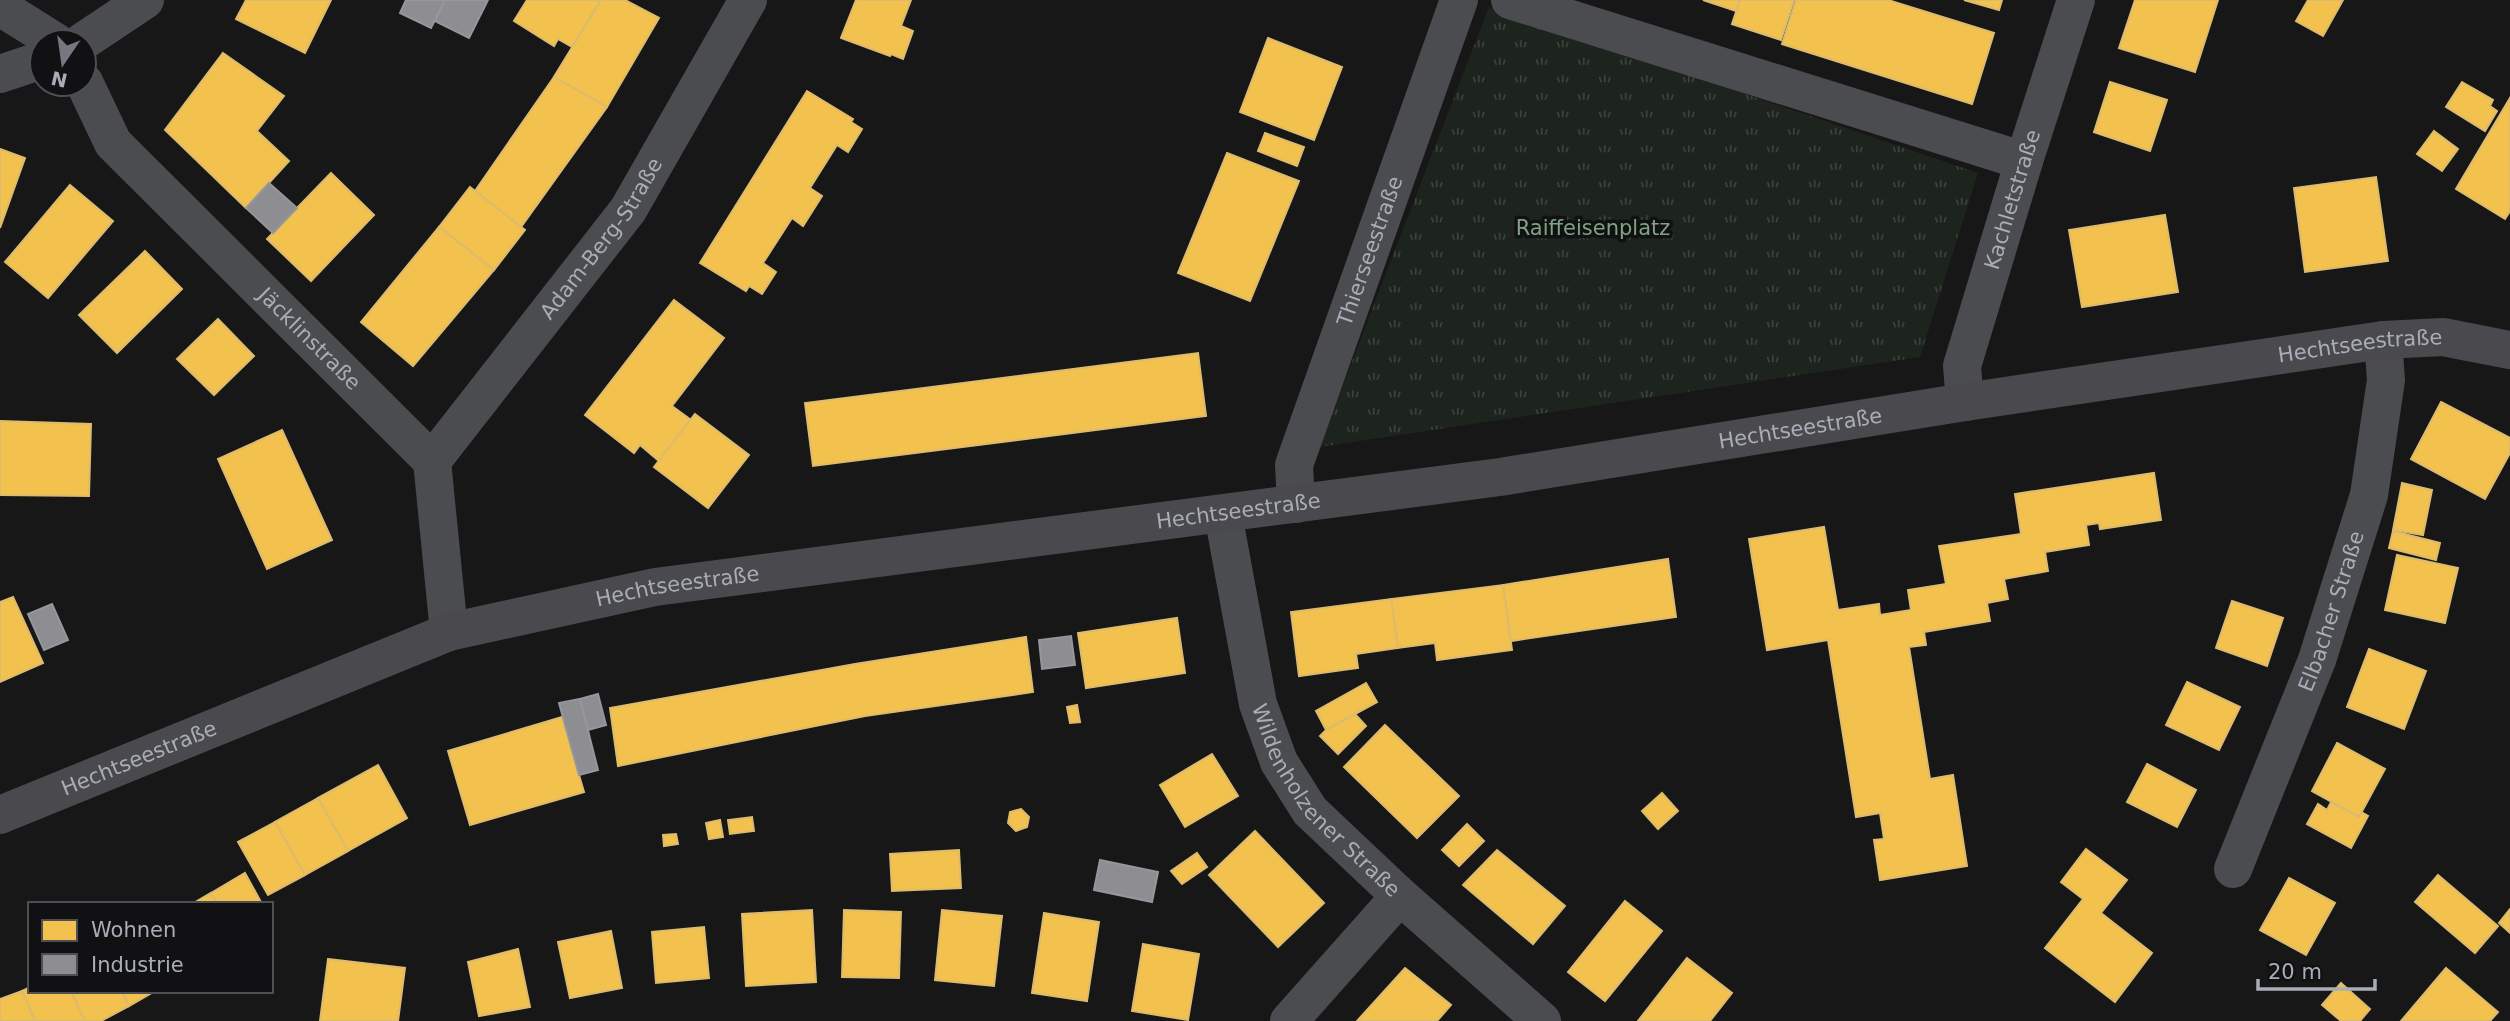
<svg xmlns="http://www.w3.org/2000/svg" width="2510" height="1021" font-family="'DejaVu Sans',sans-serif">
	<defs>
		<pattern id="park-tufts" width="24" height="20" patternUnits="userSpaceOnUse" patternTransform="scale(1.75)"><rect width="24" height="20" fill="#1d241e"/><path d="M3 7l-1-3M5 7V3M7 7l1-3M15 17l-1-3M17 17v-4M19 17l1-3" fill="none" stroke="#3b413d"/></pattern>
	</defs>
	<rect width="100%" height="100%" fill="#171717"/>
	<!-- park -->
	<path fill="url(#park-tufts)" d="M1489 7 1978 173 1920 357 1319 447Z"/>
	<!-- homes -->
	<g fill="#f2c14e" stroke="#dcbb6e" stroke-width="2">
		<path d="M246 0H331L305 53 236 19Z"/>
		<path d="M527 0H601L572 47 558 39 554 46 514 21Z"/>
		<path d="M601 0H625L659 18 607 107 554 77Z"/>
		<path d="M856 0H911L901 26 913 31 903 59 891 54 890 56 841 38Z"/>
		<path d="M1703 0H1740L1736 11Z"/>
		<path d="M1740 0H1794L1781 40 1732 24Z"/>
		<path d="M1796 0H1888L1994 33 1972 104 1782 44Z"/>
		<path d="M1964 0H2002L1999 10Z"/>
		<path d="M2135 0H2218L2195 72 2119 48Z"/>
		<path d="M2308 0H2343L2323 36 2296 21Z"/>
		<path d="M1268 38 1342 67 1314 140 1240 112Z"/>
		<path d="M223 53 284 96 257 131 289 161 246 208 165 130Z"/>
		<path d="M554 77 607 107 521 227 475 191Z"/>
		<path d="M2110 82 2167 100 2150 151 2094 132Z"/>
		<path d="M2462 82 2493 100 2490 106 2497 111 2485 131 2446 107Z"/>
		<path d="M807 91 853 119 851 122 862 129 848 152 837 145 810 188 822 196 803 226 792 218 763 263 776 272 762 294 749 286 746 291 700 263Z"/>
		<path d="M2510 98V211L2505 219 2456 189Z"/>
		<path d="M2434 131 2458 149 2442 171 2417 154Z"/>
		<path d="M1265 133 1304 147 1297 166 1258 151Z"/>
		<path d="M0 149 25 158 0 228Z"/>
		<path d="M1227 153 1299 181 1250 301 1178 273Z"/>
		<path d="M331 173 374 215 311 281 267 239Z"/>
		<path d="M2376 177 2388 261 2305 272 2294 188Z"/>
		<path d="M70 185 113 221 48 298 5 262Z"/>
		<path d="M470 187 525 230 494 270 439 227Z"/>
		<path d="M2165 215 2178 292 2082 307 2069 230Z"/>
		<path d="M439 227 494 270 413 366 361 322Z"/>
		<path d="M145 251 182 289 117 353 79 315Z"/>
		<path d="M674 300 724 338 672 406 691 420 659 461 640 445 634 453 585 415Z"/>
		<path d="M218 319 254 356 214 395 177 359Z"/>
		<path d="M1198 353 1206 416 813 466 805 403Z"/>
		<path d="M2441 402 2510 438V453L2485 499 2411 459Z"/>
		<path d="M695 414 749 455 708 508 654 467Z"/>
		<path d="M0 421 91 424 89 496 0 495Z"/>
		<path d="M282 430 332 540 267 569 218 459Z"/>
		<path d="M2154 473 2161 520 2100 529 2099 523 2086 525 2089 545 2045 552 2048 571 2004 579 2008 599 1987 603 1990 621 1924 632 1926 645 1909 647 1930 779 1953 775 1967 866 1880 880 1874 840 1884 839 1880 813 1856 817 1828 640 1767 650 1749 539 1824 527 1838 610 1879 604 1880 615 1911 610 1908 590 1946 584 1939 546 2021 534 2015 494Z"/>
		<path d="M2402 483 2432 490 2423 535 2393 530Z"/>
		<path d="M2393 531 2440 543 2436 560 2389 548Z"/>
		<path d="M2397 555 2458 568 2445 623 2385 610Z"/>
		<path d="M1668 559 1676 617 1511 641 1503 585Z"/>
		<path d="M1503 585 1512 650 1437 660 1435 643 1398 648 1391 599Z"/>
		<path d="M13 597 43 663 0 682V602Z"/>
		<path d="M1391 599 1398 648 1356 654 1358 668 1299 676 1291 612Z"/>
		<path d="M2232 601 2283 618 2267 666 2216 648Z"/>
		<path d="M1177 618 1185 673 1086 688 1078 633Z"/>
		<path d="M1026 637 1033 692 865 716 618 766 610 708 855 664Z"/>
		<path d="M2369 649 2426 671 2404 729 2347 707Z"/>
		<path d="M2187 682 2240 707 2219 750 2166 725Z"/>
		<path d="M1366 683 1377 702 1326 730 1316 711Z"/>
		<path d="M1077 705 1080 722 1070 723 1067 707Z"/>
		<path d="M1355 714 1366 726 1338 754 1320 736 1326 730Z"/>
		<path d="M562 717 584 792 470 825 448 751Z"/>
		<path d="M1385 725 1459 796 1417 838 1344 767Z"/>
		<path d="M2337 743 2385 769 2359 817 2312 791Z"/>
		<path d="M1212 754 1238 796 1185 827 1160 785Z"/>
		<path d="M2147 764 2196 790 2177 827 2127 802Z"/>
		<path d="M378 765 407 818 348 851 318 798Z"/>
		<path d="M1662 793 1678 811 1658 829 1642 811Z"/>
		<path d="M318 798 348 851 305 875 275 822Z"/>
		<path d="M2331 802 2359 817 2361 812 2368 816 2351 848 2307 824 2318 804 2327 810Z"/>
		<path d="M1021 809 1029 817 1027 827 1016 831 1008 823 1010 812Z"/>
		<path d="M752 817 754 831 730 834 728 820Z"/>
		<path d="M720 820 723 837 709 839 706 823Z"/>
		<path d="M275 822 305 875 268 895 238 842Z"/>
		<path d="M1467 824 1484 841 1459 866 1442 850Z"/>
		<path d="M1255 831 1324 903 1278 947 1209 875Z"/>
		<path d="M676 834 678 844 664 846 663 835Z"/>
		<path d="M2086 849 2127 880 2101 913 2152 953 2115 1002 2045 948 2083 899 2061 882Z"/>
		<path d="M959 850 961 888 892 891 890 854Z"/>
		<path d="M1497 850 1565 906 1533 944 1463 885Z"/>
		<path d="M1197 853 1207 867 1182 884 1171 871Z"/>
		<path d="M245 873 262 904H217L211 893Z"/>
		<path d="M2438 875 2498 926 2475 953 2415 902Z"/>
		<path d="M2289 878 2335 903 2306 955 2260 930Z"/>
		<path d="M211 893 217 904H192Z"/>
		<path d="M1625 901 1662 931 1605 1001 1568 972Z"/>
		<path d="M2510 909V933L2499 923Z"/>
		<path d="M812 910 816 982 746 986 742 914Z"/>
		<path d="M844 910 901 912 899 978 842 977Z"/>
		<path d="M942 910 1002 916 994 986 935 980Z"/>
		<path d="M1044 913 1099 922 1087 1001 1032 993Z"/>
		<path d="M704 927 709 978 656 983 652 932Z"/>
		<path d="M611 931 622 988 570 998 558 942Z"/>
		<path d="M1143 944 1199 954 1188 1020 1132 1011Z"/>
		<path d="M518 949 530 1007 479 1016 468 962Z"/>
		<path d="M1687 958 1732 993 1710 1021H1638Z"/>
		<path d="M328 959 405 968 398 1021H320Z"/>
		<path d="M1405 968 1451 1005 1437 1021H1357Z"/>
		<path d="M2446 968 2498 1012 2490 1021H2401Z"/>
		<path d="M2341 983 2370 1009 2360 1021H2341L2322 1005Z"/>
		<path d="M30 987V991H71L85 1021H35L22 991Z"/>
		<path d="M22 991 35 1021H0V999Z"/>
		<path d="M71 991H122L129 1006 101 1021H85Z"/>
		<path d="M122 991H155L129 1006Z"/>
	</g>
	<!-- industry -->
	<g fill="#8d8d92" stroke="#95979d" stroke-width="2">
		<path d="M406 0H445L431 28 400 13Z"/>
		<path d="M445 0H488L469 38 435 21Z"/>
		<path d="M269 183 297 208 273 233 246 208Z"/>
		<path d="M52 604 68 640 44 650 28 614Z"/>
		<path d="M1071 636 1075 665 1042 669 1039 640Z"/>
		<path d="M598 694 606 725 588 730 580 699Z"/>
		<path d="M580 699 598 770 579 775 559 703Z"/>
		<path d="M1100 860 1158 872 1152 902 1094 890Z"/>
	</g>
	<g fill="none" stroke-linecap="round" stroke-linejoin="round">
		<!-- street -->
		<g stroke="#4b4c50" stroke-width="38">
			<path d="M1510 0 2024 161"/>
			<path d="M0 7 56 42"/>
			<path d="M82 42 145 0"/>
			<path d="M0 74 42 60"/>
			<path id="s1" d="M84 82 113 143 432 461 449 632"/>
			<path id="s2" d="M1965 402 1962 366 2024 161 2076 0"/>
			<path id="s3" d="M432 461 628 210 748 0"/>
			<path id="s4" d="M1296 504 1294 465 1459 0"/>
			<path id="s5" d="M1223 514 1258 704 1279 762 1310 811 1400 896 1542 1021"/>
			<path id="s6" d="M2233 869 2317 660 2369 495 2386 380 2383 340"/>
			<path d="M1289 1021 1400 896"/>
		</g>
		<!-- secondary -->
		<path stroke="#4a4a4e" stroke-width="38" id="s7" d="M0 815 449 632 655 587 1500 477 1965 402 2383 340 2443 337 2510 350"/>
	</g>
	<g text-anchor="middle" stroke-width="7" stroke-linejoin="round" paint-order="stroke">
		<!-- street labels -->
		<g font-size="21" fill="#a8adb8" stroke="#111113">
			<text dy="7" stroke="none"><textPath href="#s2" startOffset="210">Kachletstraße</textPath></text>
			<text dy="7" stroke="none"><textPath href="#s3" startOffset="280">Adam-Berg-Straße</textPath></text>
			<text dy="7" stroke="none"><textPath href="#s4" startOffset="266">Thierseestraße</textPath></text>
			<text dy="7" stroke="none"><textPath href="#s1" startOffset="345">Jäcklinstraße</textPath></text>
			<text dy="7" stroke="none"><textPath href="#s7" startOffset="2418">Hechtseestraße</textPath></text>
			<text dy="7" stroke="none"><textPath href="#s7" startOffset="1852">Hechtseestraße</textPath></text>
			<text dy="7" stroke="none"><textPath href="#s7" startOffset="1284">Hechtseestraße</textPath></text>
			<text dy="7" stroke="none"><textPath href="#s7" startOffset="718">Hechtseestraße</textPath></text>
			<text dy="7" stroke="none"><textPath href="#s6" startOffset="276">Elbacher Straße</textPath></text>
			<text dy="7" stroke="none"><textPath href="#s7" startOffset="150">Hechtseestraße</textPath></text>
			<text dy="7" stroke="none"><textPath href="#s5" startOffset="313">Wildenholzener Straße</textPath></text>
		</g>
		<!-- park labels -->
		<g font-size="21" fill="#7fa381" stroke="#111113">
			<text x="1593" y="235">Raiffeisenplatz</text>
		</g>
	</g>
	<!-- legend -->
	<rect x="28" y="902" width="245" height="91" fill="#111113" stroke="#4d4f55" stroke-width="2"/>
	<rect x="42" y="920" width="35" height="21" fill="#f2c14e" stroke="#4d4f55" stroke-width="2"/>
	<text x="91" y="937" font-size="21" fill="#a8adb8">Wohnen</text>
	<rect x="42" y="954" width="35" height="21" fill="#8d8d92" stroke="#4d4f55" stroke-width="2"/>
	<text x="91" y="972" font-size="21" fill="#a8adb8">Industrie</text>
	<!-- north arrow -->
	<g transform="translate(63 63) rotate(193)"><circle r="33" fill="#111113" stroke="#4d4f55" stroke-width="2"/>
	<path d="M0-5L12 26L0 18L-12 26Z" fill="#757880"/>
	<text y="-10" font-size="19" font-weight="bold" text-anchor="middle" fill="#a8adb8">N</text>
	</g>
	<!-- scale -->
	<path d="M2258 979v10h117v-10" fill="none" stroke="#a8adb8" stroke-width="3.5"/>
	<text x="2268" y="979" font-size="21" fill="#a8adb8" stroke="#111113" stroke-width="5" paint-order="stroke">20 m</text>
</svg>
